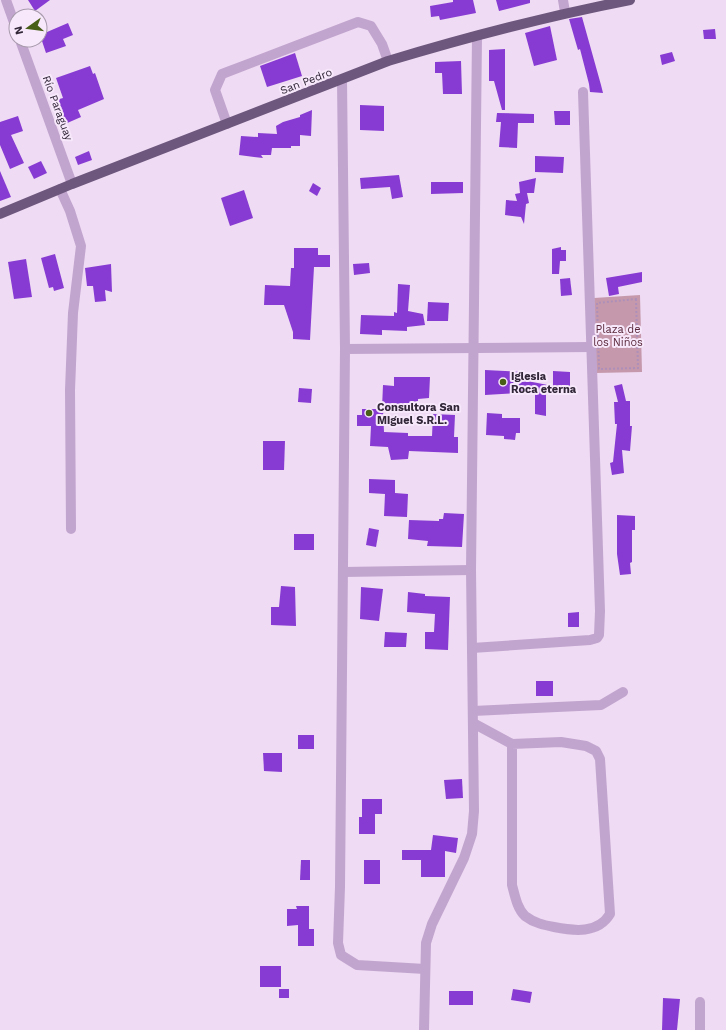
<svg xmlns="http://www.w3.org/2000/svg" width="726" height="1030" font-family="'Work Sans',sans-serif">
	<rect width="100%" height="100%" fill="#efdbf4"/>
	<!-- green -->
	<path fill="#c599ab" d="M640 295 642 372 596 373 594 298Z"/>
	<!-- building -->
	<g fill="#873bd2">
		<path d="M28 0H50L35 11Z"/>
		<path d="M453 0H473L476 13 440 20 439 16 431 17 430 6 453 2Z"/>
		<path d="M496 0H530V3L499 11Z"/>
		<path d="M582 17 601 85 603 93 590 92 589 84 580 49 578 50 569 19Z"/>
		<path d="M68 23 73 35 63 39 66 46 46 53 40 35Z"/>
		<path d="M550 26 557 60 534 66 525 33Z"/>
		<path d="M715 29 716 39H704L703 30Z"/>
		<path d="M505 49V110H502L494 81H489V50Z"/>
		<path d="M672 52 675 61 662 65 660 55Z"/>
		<path d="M295 53 302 76 267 87 260 66Z"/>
		<path d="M461 61 462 94H443L442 73H435V62Z"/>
		<path d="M90 66 93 74 95 73 104 99 78 110 81 117 65 124 56 100 63 98 56 78Z"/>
		<path d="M360 105 384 106V131L360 130Z"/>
		<path d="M312 110 311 136 300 135V146H291V148H272L271 155H261L263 158 239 155 241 136 258 137V133L277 134 276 126 283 122 300 117V115Z"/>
		<path d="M554 111H570V125H555Z"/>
		<path d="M497 113 534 114V123H518L517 148 499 147 501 122H496Z"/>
		<path d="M18 116 23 131 11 135 24 163 10 169 0 145V122Z"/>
		<path d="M89 151 92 160 78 165 75 157Z"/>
		<path d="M535 156 564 157 563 173 535 172Z"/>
		<path d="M41 161 47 173 34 179 28 167Z"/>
		<path d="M0 171 11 197 0 201Z"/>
		<path d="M399 175 403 197 392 199 390 187 361 189 360 178Z"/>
		<path d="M536 178 534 193H527L529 203 526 204 524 224 521 217 505 215 506 200 517 201 515 194 520 193 519 182Z"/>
		<path d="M431 182H463V193L431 194Z"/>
		<path d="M313 183 321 188 317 196 309 191Z"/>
		<path d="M244 190 253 218 230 226 221 198Z"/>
		<path d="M561 247V250H566V261H560L559 274H552V249Z"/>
		<path d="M294 248H318V255H330V267H314L310 340 293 339V332L284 305H264L265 285 290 286 291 268H294Z"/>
		<path d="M55 254 64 288 54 291 53 287 49 288 41 258Z"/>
		<path d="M26 259 32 297 14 299 8 262Z"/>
		<path d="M369 263 370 273 354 275 353 264Z"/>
		<path d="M111 264 112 292 105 290 106 301 95 302 93 286H87L85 268Z"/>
		<path d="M642 272V282L618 287 619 294 609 296 606 278Z"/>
		<path d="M570 278 572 295 561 296 560 279Z"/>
		<path d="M398 284 410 285 408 311 423 314 425 325 407 327V331L382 330V335L360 334 361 315 394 316V312L397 313Z"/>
		<path d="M428 302 449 303 448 321H427Z"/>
		<path d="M485 370 522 372V380L553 386V371L570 372V393L546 391V416L535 414V392L485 395Z"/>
		<path d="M394 377H430L429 398 418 399V410L382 408 383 385 394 386Z"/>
		<path d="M622 384 626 401H630V426H632L630 451 622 450 624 473 612 475 610 463 613 462 617 424H615L614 402H618L614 386Z"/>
		<path d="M299 388 312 389 311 403 298 402Z"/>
		<path d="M362 409H383L384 432 408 433V436H432L433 414 455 415 454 437H458V453L409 451 408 459 391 460 388 447 370 446 371 426H357V415H362Z"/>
		<path d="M487 413 502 414V418H520V433H516L515 440 504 439V436L486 435Z"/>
		<path d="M263 441H285L284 470H263Z"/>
		<path d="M369 479 395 480V493L408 494 407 517 384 516 385 494 369 493Z"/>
		<path d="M444 513 464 514 462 547 427 546 428 541 408 539 409 520 439 521V519H443Z"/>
		<path d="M617 515 635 516V530H632V562L630 563 631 574 620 575 617 554Z"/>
		<path d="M369 528 379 530 376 547 366 545Z"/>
		<rect x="294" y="534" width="20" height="16"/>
		<path d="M281 586 295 587 296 626 271 625V607H279Z"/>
		<path d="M361 587 383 589 379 621 360 619Z"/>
		<path d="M408 592 425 594V596L450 597 448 650 425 649V632H434L435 614 407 612Z"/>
		<path d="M579 612V627H568V613Z"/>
		<path d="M385 632 407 633 406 647H384Z"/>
		<rect x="536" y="681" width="17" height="15"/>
		<rect x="298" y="735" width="16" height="14"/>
		<path d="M263 753H282V772L264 771Z"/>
		<path d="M462 779 463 798 446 799 444 780Z"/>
		<path d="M362 799H382V814H375V834H359V817H362Z"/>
		<path d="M433 835 458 838 456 853 445 851V877H421V860H402V850H431Z"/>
		<path d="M301 860H310V880H300Z"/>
		<rect x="364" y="860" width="16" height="24"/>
		<path d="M296 906H309V929H314V946H298V925L287 926V909H297Z"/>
		<rect x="260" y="966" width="21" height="21"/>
		<rect x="279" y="989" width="10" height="9"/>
		<path d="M513 989 532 992 530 1003 511 1000Z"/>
		<rect x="449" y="991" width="24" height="14"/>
		<path d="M663 998 680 999 677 1030H662Z"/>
	</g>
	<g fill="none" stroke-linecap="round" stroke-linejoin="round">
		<!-- path -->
		<path stroke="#ad8fba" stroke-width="2" stroke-dasharray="2 2" stroke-linecap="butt" d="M636 299 638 368 599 369 597 303Z"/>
		<!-- minor -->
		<g stroke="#c2a5ce" stroke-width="10">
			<path d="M6 0 16 28"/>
			<path d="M563 0 565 12"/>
			<path d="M20 40 72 184"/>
			<path d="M342 80 345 349 340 887 338 943 341 955 357 965 425 969"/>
			<path d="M227 124 215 90 222 74 358 22 371 26 382 44 388 61"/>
			<path d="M60 189 70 211 81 246 73 313 70 390 71 529"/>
			<path d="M345 349 591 347"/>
			<path d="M343 572 471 570"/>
			<path d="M472 648 590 640 597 638 599 635 600 611 583 92"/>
			<path d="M473 711 601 705 623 692"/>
			<path d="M473 723 512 744 561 742 586 746 596 751 600 759 610 914C598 934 574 931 554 927 544 925 534 923 525 916 517 908 515 896 512 885V744"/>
			<path d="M700 1002V1030"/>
			<path d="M424 1030 426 943 432 924 464 858 472 834 474 811 471 570 477 36"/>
		</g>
		<!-- major -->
		<path stroke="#6d577c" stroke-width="10" d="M0 214 72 184 388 61C467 37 548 16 630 0"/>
	</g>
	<!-- markers -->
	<g fill="#485f18" stroke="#f7e8fb" stroke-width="1.5">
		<circle cx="503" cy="382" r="4"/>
		<circle cx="369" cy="413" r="4"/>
	</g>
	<g text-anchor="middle" stroke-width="4" stroke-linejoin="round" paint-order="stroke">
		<!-- street labels -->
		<g font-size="11" fill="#312739" stroke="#f7e8fb">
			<text transform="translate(306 81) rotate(-21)" y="4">San Pedro</text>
			<text transform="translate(58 108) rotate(70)" y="4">Río Paraguay</text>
		</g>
		<!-- park labels -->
		<g font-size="11" fill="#5a283b" stroke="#f7e8fb">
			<text x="618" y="333">Plaza de<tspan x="618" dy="13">los Niños</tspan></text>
		</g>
		<!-- poi labels -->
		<g font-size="11" font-weight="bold" fill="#312739" stroke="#f7e8fb" text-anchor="start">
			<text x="511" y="380">Iglesia<tspan x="511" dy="13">Roca eterna</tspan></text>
			<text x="377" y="411">Consultora San<tspan x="377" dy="13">Miguel S.R.L.</tspan></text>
		</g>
	</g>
	<!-- north arrow -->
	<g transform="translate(28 28) rotate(256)"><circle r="19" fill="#f7e8fb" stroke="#a89bad"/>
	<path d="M0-3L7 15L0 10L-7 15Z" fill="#485f18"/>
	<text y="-6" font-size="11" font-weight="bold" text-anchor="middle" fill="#312739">N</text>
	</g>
</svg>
